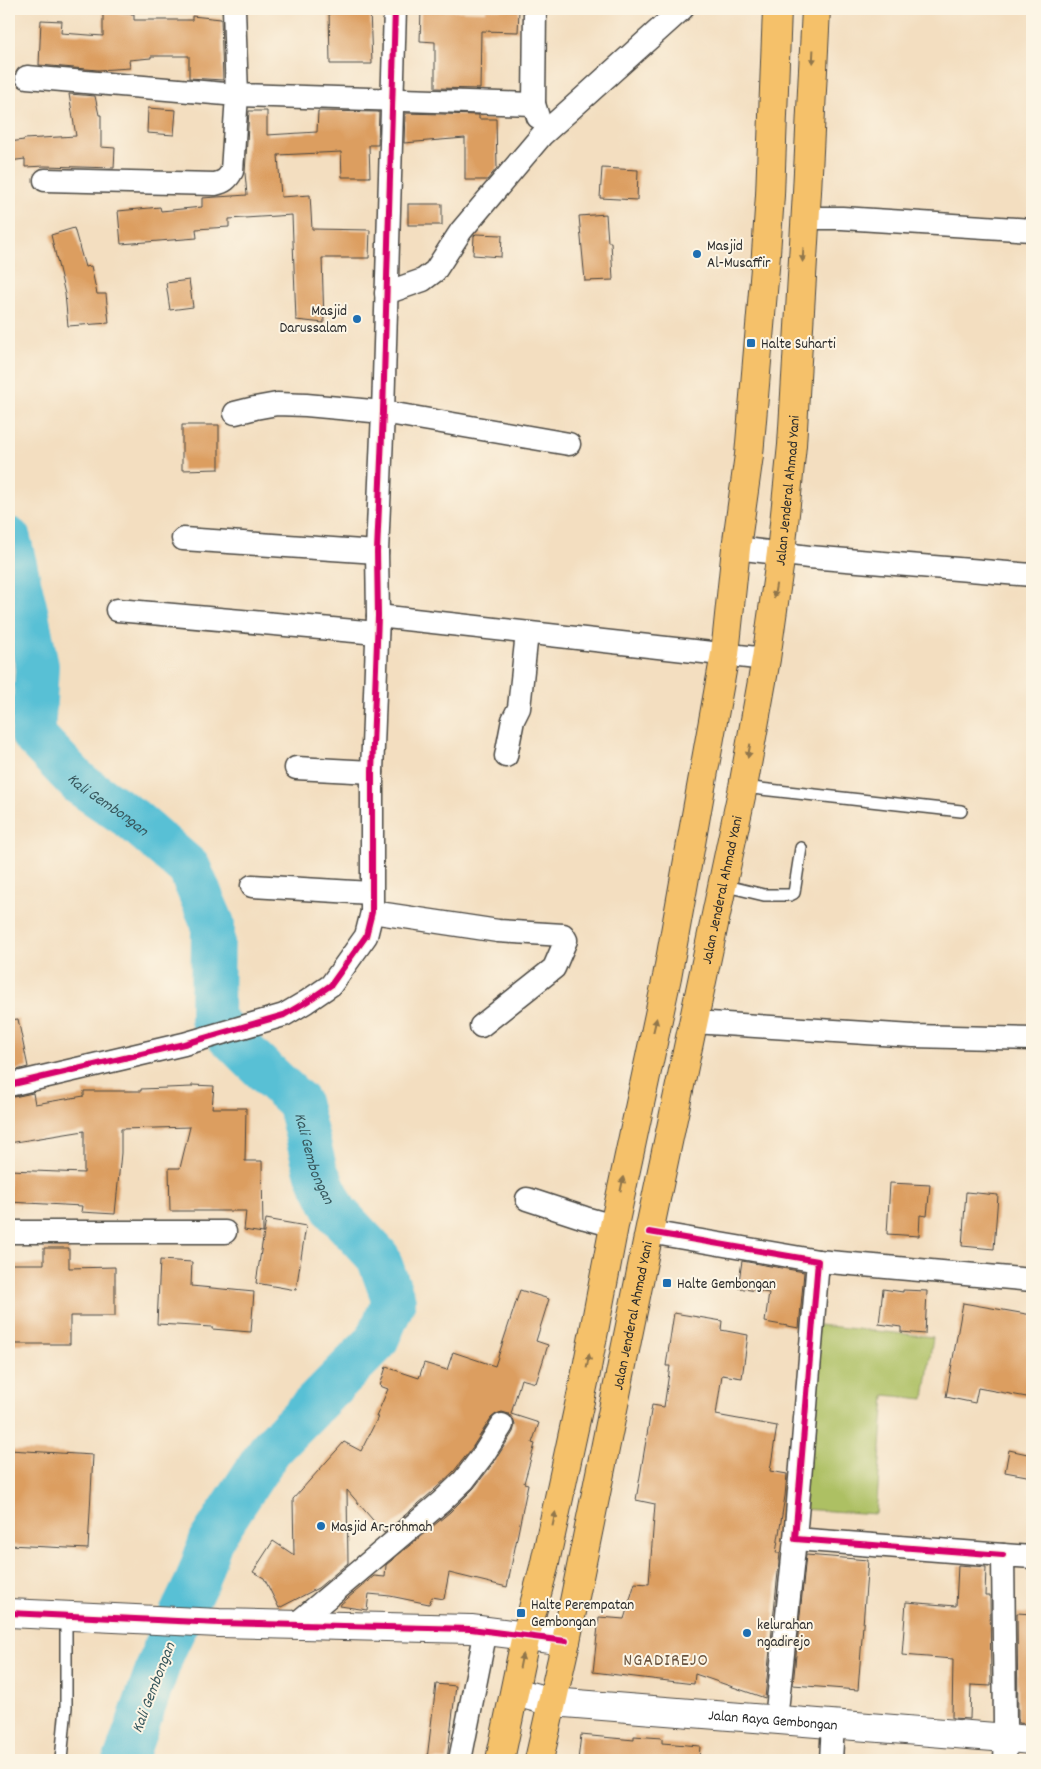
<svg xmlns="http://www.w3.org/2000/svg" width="1041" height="1769" font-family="Dekko,sans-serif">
	<rect width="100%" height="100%" fill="#fcf5e5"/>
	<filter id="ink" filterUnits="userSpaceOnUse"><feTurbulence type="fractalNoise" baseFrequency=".02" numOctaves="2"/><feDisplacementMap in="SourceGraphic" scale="10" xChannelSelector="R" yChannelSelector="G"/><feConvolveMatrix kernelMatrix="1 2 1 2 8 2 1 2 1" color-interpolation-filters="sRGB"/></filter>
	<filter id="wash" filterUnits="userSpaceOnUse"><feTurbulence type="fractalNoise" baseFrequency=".0096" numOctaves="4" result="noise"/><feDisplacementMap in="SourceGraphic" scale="20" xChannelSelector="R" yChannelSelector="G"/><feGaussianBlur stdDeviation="1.12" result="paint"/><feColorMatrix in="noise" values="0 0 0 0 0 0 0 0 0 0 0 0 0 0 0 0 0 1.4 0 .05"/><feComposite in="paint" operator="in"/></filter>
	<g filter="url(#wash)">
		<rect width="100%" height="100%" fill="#f3dec0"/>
		<!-- green -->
		<path fill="#adc063" stroke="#6c7647" d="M818 1325 933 1337 924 1399 885 1395 876 1514 801 1509Z"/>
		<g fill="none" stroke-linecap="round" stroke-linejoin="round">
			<!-- river -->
			<path stroke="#58c0d5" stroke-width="44" id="s1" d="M9 539 27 615 37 666 33 735 80 784 132 819 189 868 213 924 212 1019 253 1060 298 1102 316 1171 336 1212 378 1257 394 1301 376 1342 271 1448 211 1540 197 1581 164 1650 125 1760"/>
		</g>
		<g id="blocks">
			<!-- building -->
			<g fill="#dc9e61">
				<path d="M329 9H370L372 64H330Z"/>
				<path d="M486 9 519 10 518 32 481 31 480 89 435 88V42L420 41 421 10 486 12Z"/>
				<path d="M103 13 134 14V20H192V16L221 19 223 80 189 78V56H151V58L129 60 130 68 98 70 39 65 41 20 62 21 61 33 103 36Z"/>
				<path d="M69 94 95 96 99 115H101V147L115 148 114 168 45 166 25 167V159L9 161V142L24 140V139L76 136Z"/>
				<path d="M148 108 176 110 174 135 147 133Z"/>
				<path d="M249 111H267V135L317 132 318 111 379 112 378 145H369L370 177H342L341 152 278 155 281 197 310 195 312 229 370 230 369 258H322L324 323 296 320 292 215 229 219V227L196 229 197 238 121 244 118 211 160 207 161 211 202 207V198L247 195 245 173Z"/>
				<path d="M405 113 479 115V119H496L497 168 487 180H465V138L404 143Z"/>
				<path d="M602 168 638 170 637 200 600 198Z"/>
				<rect x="408" y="204" width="34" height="21"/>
				<path d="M606 214 608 242H611L613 280 585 281 579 216Z"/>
				<path d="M74 228 85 267 91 266 97 294H106L109 323 68 326 65 294 51 235Z"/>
				<path d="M476 234 502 235 501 257 473 255 474 236Z"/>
				<path d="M189 280 193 307 170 310 166 283Z"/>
				<path d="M182 425H219V469L182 470Z"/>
				<path d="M18 1019 28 1067 9 1072V1020Z"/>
				<path d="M192 1085 214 1086 212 1108H246L245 1161H262L263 1233 244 1230 246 1211H170L169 1168H180L190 1127 121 1129V1153L115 1214 81 1212 82 1206 9 1202V1170L84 1173V1131L9 1143V1098L33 1093 35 1104 84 1096V1091H141V1089L192 1087Z"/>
				<path d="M890 1183 930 1185 927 1216 920 1215 919 1236 887 1234Z"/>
				<path d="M966 1192 998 1195 994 1249 962 1246Z"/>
				<path d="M266 1219 306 1226 296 1290 256 1283Z"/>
				<path d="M44 1248H69V1268L115 1267V1316H70V1344H9V1264H44Z"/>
				<path d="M160 1260 192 1262 191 1286 254 1292 251 1332 212 1329V1327L157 1324Z"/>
				<path d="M742 1261 804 1272 799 1328 765 1322 769 1293 738 1288Z"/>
				<path d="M883 1289 903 1292V1290L927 1291 925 1334 901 1332V1327L879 1324Z"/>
				<path d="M520 1290 549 1299 536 1341 548 1345 536 1383 521 1379 511 1414 539 1423 532 1443 535 1444 524 1483 528 1484 507 1587 449 1573 444 1599 432 1597 429 1604 390 1596 369 1594 367 1610 340 1606 341 1604 374 1576 385 1577 386 1565 450 1512 474 1488 494 1462 513 1432 515 1425 513 1419 509 1414 502 1412 496 1414 491 1418 472 1448 454 1471 432 1492 384 1533 347 1490 348 1563 318 1588 279 1608 264 1578 253 1572 273 1541 294 1555 293 1499 344 1442 361 1451 378 1417H376L388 1389 380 1386 386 1367 419 1378 424 1363 447 1370 453 1352 495 1366Z"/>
				<path d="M963 1303 1032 1315V1398L978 1388 975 1403 946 1397Z"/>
				<path d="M674 1313 722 1321 721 1330 748 1335 742 1378 722 1375 716 1415 777 1426 770 1471 787 1474 785 1496 776 1553H780L765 1698 695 1674 694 1684 593 1672 599 1617 624 1619 635 1583 649 1584 655 1504 636 1500 652 1405 664 1407 670 1366H666Z"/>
				<path d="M9 1450 93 1455 88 1549 9 1545Z"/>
				<path d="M1009 1450 1032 1455V1477L1005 1472Z"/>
				<path d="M806 1555 868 1560 858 1690 793 1685Z"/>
				<path d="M958 1565 986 1567 985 1596H990L991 1686 971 1685 970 1719 952 1718 953 1659 902 1655 906 1602 956 1606Z"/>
				<path d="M1017 1613 1032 1614V1724L1018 1723Z"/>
				<path d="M436 1684 456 1686 447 1760 427 1759Z"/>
				<path d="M581 1735 634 1740V1736L662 1738V1743L700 1746 699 1760H578Z"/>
			</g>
		</g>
	</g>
	<g filter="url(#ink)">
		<use href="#blocks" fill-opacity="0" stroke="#494641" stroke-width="1"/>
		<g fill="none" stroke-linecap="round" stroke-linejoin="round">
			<defs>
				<g id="service">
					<path d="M743 787 961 811"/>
					<path d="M722 885 764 895H790L794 893 801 848"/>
					<path d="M61 1760 66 1707V1616"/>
				</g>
				<g id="minor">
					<path d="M234 9 237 95 534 104"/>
					<path d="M535 9 534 104 538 117"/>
					<path d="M27 77 237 95 232 171C228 179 224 182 215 184L45 180"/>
					<path d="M805 218H842L1032 230"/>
					<path d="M386 293 423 280 435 271 461 231 542 135 682 9"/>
					<path d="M235 413 255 408 277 404 306 405 383 412 569 444"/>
					<path d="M183 539 377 552"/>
					<path d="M736 548 809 557 1032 575"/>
					<path d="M117 610 377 633"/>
					<path d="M378 616 766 659"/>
					<path d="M506 756 513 720 519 708 527 633"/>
					<path d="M296 768 372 772"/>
					<path d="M252 886 371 893"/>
					<path d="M372 912 498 931 563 935 566 940 554 968 481 1026"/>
					<path d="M694 1022 913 1036 1032 1039"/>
					<path d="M9 1085 184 1044 284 1015 306 1002 331 985 366 936 372 912V772L378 616 377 552 383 412 395 9"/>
					<path d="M527 1199 585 1218 614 1226"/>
					<path d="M9 1232H225"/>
					<path d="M649 1232 818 1261 795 1539 1003 1555"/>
					<path d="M818 1261 1032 1280"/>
					<path d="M296 1624 441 1502 464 1480 483 1455 502 1425"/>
					<path d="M776 1720 795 1539"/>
					<path d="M460 1760 486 1630"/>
					<path d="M831 1760 833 1724"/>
					<path d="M1005 1760 1006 1738 1005 1725 1003 1555 1032 1557"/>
				</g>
				<g id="tertiary">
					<path d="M9 1613 219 1623 471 1629 566 1641"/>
					<path id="s2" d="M515 1692 552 1702 1032 1740"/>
				</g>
				<g id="trunk">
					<path d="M500 1760 526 1635 544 1567 586 1373 614 1226 667 977 725 654 736 548 749 455 765 268 770 195 777 9"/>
					<path id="s3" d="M539 1760 566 1641 649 1232 743 787 766 659 781 553 792 445 807 192 816 9"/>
				</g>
			</defs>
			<!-- service casing -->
			<use href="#service" stroke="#494641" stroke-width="14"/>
			<!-- minor casing -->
			<use href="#minor" stroke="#494641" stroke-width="25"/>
			<!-- tertiary casing -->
			<use href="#tertiary" stroke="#494641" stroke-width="30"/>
			<!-- trunk casing -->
			<use href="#trunk" stroke="#494641" stroke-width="30"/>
			<!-- service -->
			<use href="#service" stroke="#fff" stroke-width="11"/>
			<!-- minor -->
			<use href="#minor" stroke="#fff" stroke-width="22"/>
			<!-- tertiary -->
			<use href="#tertiary" stroke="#fff" stroke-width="28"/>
			<!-- trunk -->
			<use href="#trunk" stroke="#f5c16b" stroke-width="28"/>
			<defs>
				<g id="cycleway">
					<path d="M9 1085 184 1044 284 1015 306 1002 331 985 366 936 372 912V772L378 616 377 552 383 412 395 9"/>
					<path d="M649 1232 818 1261 795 1539 1003 1555"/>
					<path d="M9 1613 219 1623 471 1629 566 1641"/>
				</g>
			</defs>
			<!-- cycleway casing -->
			<use href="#cycleway" stroke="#fcf5e5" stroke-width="9"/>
			<!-- cycleway -->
			<use href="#cycleway" stroke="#d6006c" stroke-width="6"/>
		</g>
		<!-- one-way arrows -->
		<defs><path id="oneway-solid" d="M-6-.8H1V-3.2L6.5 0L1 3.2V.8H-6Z" transform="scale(1.25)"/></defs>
		<g fill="#90764b">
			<use href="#oneway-solid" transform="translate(813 57) rotate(93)"/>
			<use href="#oneway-solid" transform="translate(803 255) rotate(94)"/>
			<use href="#oneway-solid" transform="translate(775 591) rotate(99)"/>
			<use href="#oneway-solid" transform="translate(749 751) rotate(100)"/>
			<use href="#oneway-solid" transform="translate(655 1025) rotate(-77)"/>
			<use href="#oneway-solid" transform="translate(622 1184) rotate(-78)"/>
			<use href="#oneway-solid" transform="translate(588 1361) rotate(-79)"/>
			<use href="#oneway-solid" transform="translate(554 1519) rotate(-78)"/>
			<use href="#oneway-solid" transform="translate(521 1661) rotate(-79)"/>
		</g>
	</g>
	<!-- markers -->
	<g fill="#1f6fb2" stroke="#fcf5e5" stroke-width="2">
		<circle cx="697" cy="254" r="5"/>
		<circle cx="357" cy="319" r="5"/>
		<rect x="746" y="338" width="10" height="10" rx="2.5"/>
		<rect x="662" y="1278" width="10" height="10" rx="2.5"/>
		<circle cx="321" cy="1526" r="5"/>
		<rect x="516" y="1608" width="10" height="10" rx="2.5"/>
		<circle cx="747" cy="1633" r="5"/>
	</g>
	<g text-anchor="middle" stroke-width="4" stroke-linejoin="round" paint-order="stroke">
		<!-- poi labels -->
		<g font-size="15" fill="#2b2b2b" stroke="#fcf5e5" text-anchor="start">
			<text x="707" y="250">Masjid<tspan x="707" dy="17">Al-Musaffir</tspan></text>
			<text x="347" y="315" text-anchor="end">Masjid<tspan x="347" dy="17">Darussalam</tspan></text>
			<text x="761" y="348">Halte Suharti</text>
			<text x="677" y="1288">Halte Gembongan</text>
			<text x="331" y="1531">Masjid Ar-rohmah</text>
			<text x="531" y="1609">Halte Perempatan<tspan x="531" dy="17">Gembongan</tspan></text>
			<text x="757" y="1629">kelurahan<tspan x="757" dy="17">ngadirejo</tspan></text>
		</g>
		<!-- street labels -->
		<g font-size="15" fill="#2b2b2b" stroke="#fcf5e5">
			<text dy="5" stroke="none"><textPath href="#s3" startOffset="1294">Jalan Jenderal Ahmad Yani</textPath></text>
			<text dy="5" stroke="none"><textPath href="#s3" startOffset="889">Jalan Jenderal Ahmad Yani</textPath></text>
			<text dy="5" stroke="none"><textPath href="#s3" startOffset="454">Jalan Jenderal Ahmad Yani</textPath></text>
			<text dy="5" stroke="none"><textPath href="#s2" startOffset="260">Jalan Raya Gembongan</textPath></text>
		</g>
		<!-- water labels -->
		<g font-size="16" font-style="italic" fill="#38585e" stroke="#fcf5e5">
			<text dy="6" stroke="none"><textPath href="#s1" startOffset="302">Kali Gembongan</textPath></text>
			<text dy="6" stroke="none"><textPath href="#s1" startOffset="739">Kali Gembongan</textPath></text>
			<text transform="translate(152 1687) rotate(-69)" y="6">Kali Gembongan</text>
		</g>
		<!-- quarter labels -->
		<g font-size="18" letter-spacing="1" fill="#69533e" stroke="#fcf5e5">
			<text x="666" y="1665">NGADIREJO</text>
		</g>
	</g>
	<!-- margin -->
	<rect width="1041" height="1769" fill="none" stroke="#fcf5e5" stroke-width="30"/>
</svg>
